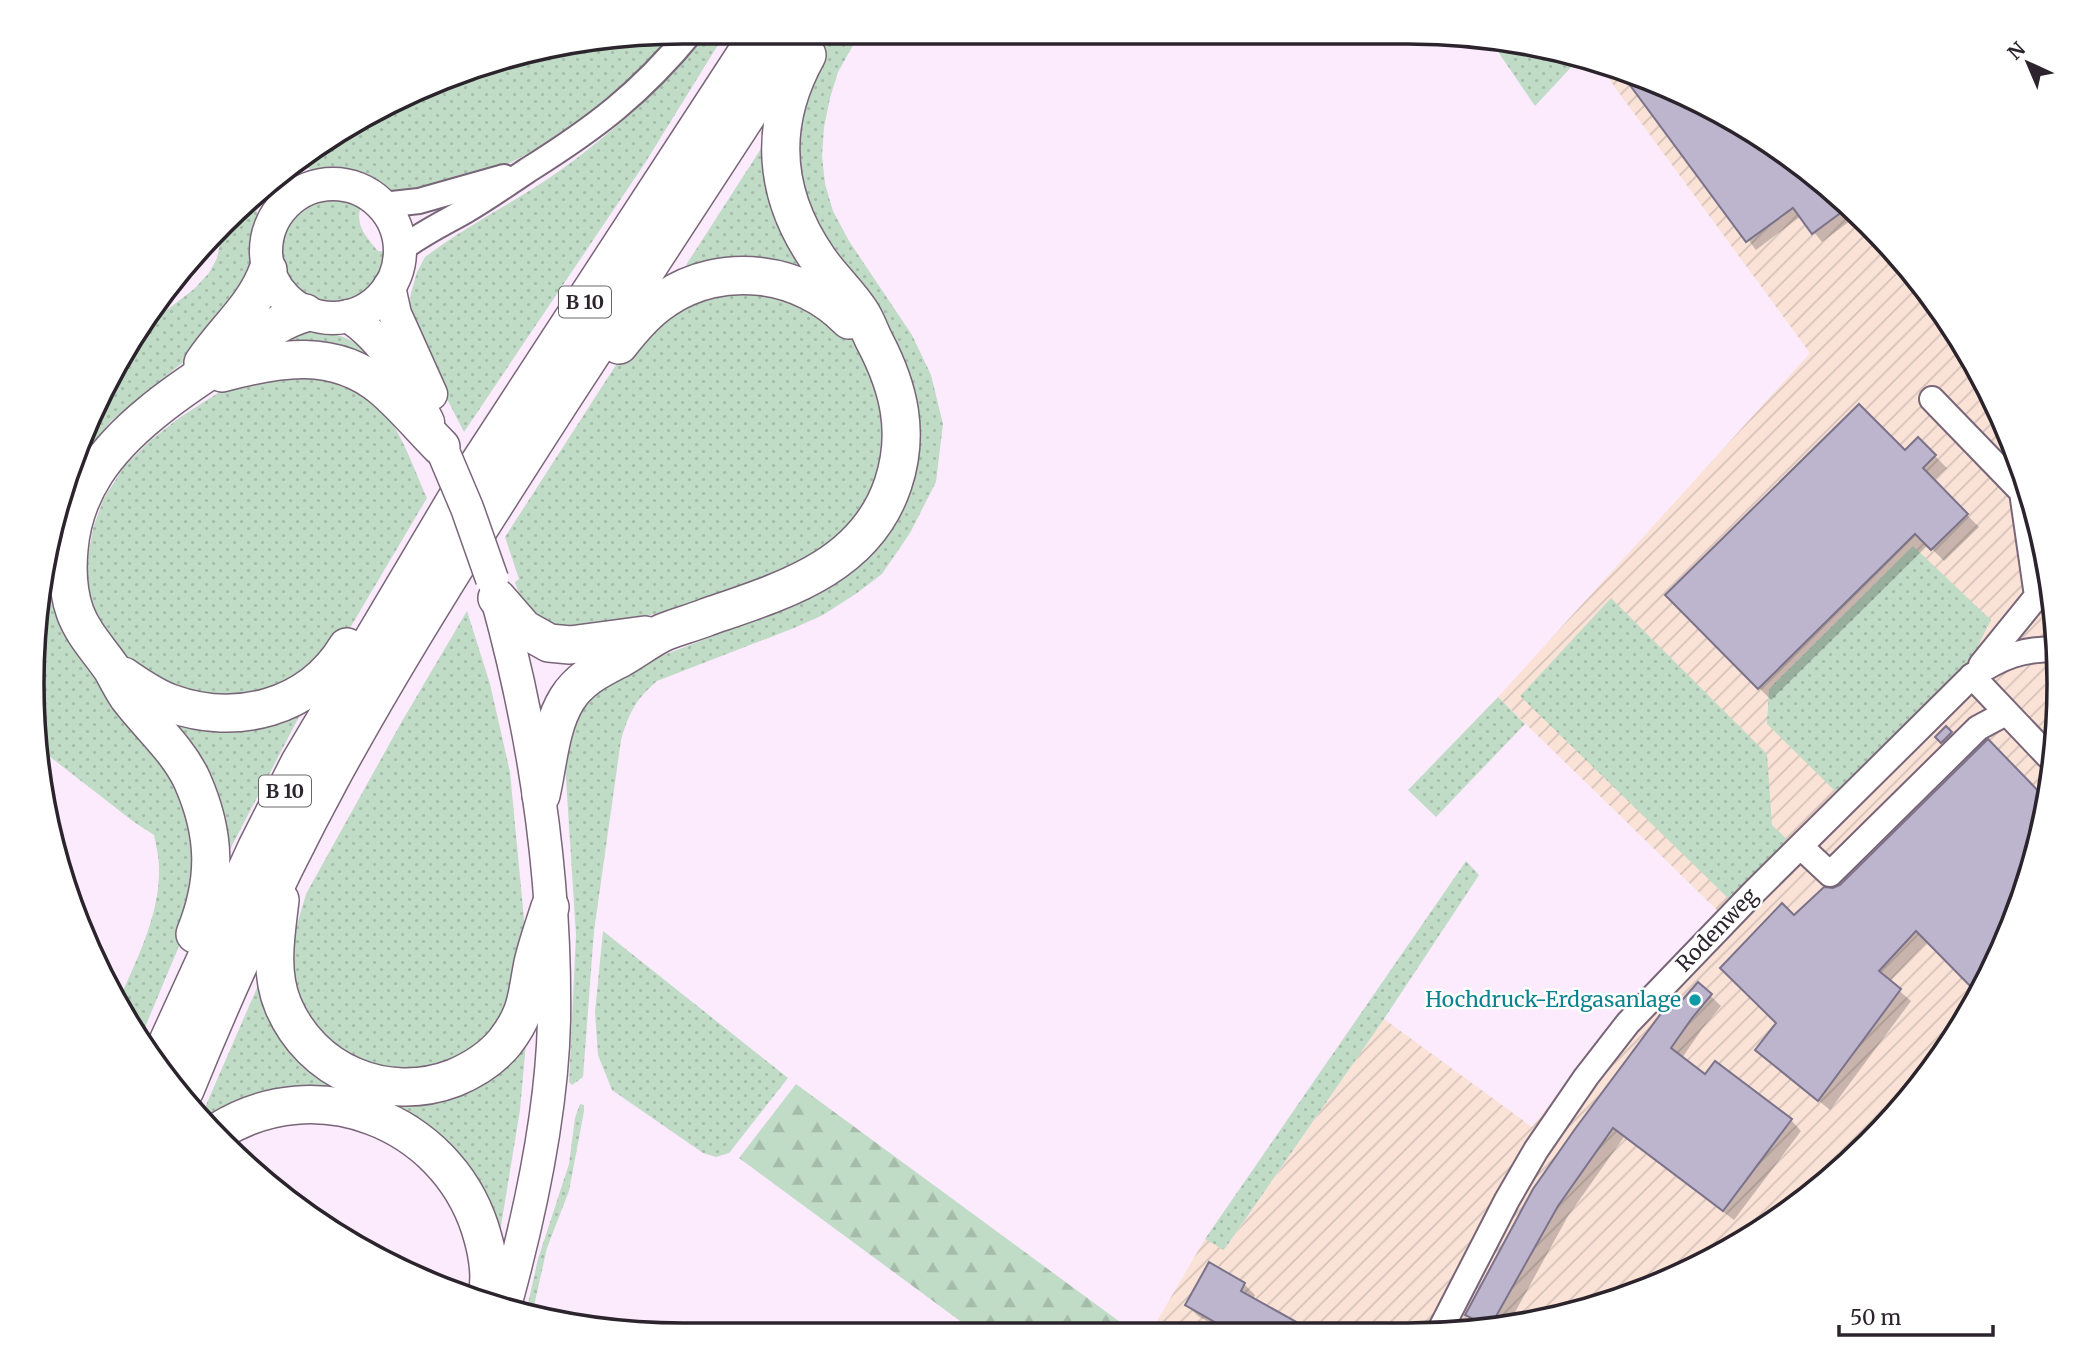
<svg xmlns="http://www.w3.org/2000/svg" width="2091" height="1367" font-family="Merriweather,serif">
	<defs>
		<pattern id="industrial-furrows" width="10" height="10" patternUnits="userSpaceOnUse" patternTransform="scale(1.75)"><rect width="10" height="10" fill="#fae2d7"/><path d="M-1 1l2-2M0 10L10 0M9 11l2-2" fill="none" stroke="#d6c2b9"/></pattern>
		<pattern id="grass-dots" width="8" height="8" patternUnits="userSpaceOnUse" patternTransform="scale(1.75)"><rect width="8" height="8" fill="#c0dbc6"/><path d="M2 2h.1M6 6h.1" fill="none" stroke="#a5bcaa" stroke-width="1.8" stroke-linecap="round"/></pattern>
		<pattern id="forest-firs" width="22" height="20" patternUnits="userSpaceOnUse" patternTransform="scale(1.75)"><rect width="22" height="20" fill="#c0dbc6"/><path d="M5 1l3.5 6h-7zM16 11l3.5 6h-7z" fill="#a5bcaa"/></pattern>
	</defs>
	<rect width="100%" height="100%" fill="#fcebfd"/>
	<!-- industrial -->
	<path fill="url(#industrial-furrows)" d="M1603 71 1696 99 1838 194 1925 287 1992 396 2037 515 2058 641 2054 769 2025 893 1972 1010 1897 1114 1804 1201 1696 1268 1576 1313 1450 1334 1150 1333 1205 1239 1225 1249 1384 1019 1532 1127 1608 1029 1719 912 1498 697 1810 353Z"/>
	<!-- grass -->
	<g fill="url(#grass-dots)">
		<path d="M679 32 655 60 575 129 504 166 410 195 390 193 358 175 312 170 299 163 321 142 474 66Z"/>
		<path d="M706 32H726L645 163 464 432 445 395 409 311 411 293 417 272 425 257C466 226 513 203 555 174 612 134 664 86 706 32Z"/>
		<path d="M833 33H860L838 72 830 98 824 127 822 156 825 184 833 211 849 241 912 335 931 375 943 424 936 482 910 533 882 574 857 593 823 615 794 628 657 681C635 700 629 713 621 740L594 931 583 1077 572 1085 569 1082 576 935 565 763 575 713 615 674 780 610 821 591 844 577 906 500 918 460 919 422 909 378 823 246 793 171 807 78Z"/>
		<path d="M1488 37H1493L1576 62 1535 106Z"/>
		<path d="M771 133 816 273 682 272 688 262Z"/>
		<path d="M327 200H340L361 207C354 224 367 238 378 251L387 252C385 272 376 290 357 300 290 333 240 223 327 200Z"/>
		<path d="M256 202 257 215 250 281 187 359 111 421 86 451 72 474 81 434 141 330 194 289 209 273 217 258 222 234Z"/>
		<path d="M757 286 843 325 861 346 874 368 888 430 870 502 815 559 681 608 567 634 552 632 522 603 515 582 519 579 505 537 623 354 693 296Z"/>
		<path d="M303 330C345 336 348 333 378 364L282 351 280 337Z"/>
		<path d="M291 372C307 376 346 381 359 389 396 411 410 461 427 498L347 633 283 691 198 700 127 663 95 614 88 588V557L93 528 104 498 124 467 151 440 179 418 218 393 249 379Z"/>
		<path d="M1913 546 1991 620 1966 669 1838 794 1767 724 1769 689Z"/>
		<path d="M51 562 64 628 82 660 121 706 183 784 201 853 184 934 141 1037 117 1004C136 961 160 916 159 868 159 857 156 845 154 835L134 822 40 749 33 640Z"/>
		<path d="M1611 598 1767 754 1772 825 1789 841 1730 900 1520 696Z"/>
		<path d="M467 611 490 684 510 772 524 919 522 988 480 1052 407 1079 330 1054 292 987 290 949 306 894 401 723Z"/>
		<path d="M1498 697 1525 724 1436 817 1408 790Z"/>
		<path d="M156 710 301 713 223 863Z"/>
		<path d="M1466 861 1479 875 1384 1019 1224 1250 1205 1239Z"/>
		<path d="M603 931 788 1078 729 1153 716 1157 703 1153 612 1090 598 1055 595 1012Z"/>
		<path d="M260 981 372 1094 527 1032 520 1110 499 1238 402 1118 211 1122 203 1112Z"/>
		<path d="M580 1104 584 1105V1111L569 1191 547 1248 533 1310 527 1308 538 1259 569 1164 575 1118Z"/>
	</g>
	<!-- forest -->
	<path fill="url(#forest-firs)" d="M796 1084 1135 1333 975 1332 739 1158Z"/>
	<!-- shadow -->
	<g fill="#0003">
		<path d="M1627 78 1696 99 1838 194 1858 215 1822 242 1801 216 1756 250Z"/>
		<path d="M1930 451 1947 468 1933 481 1979 527 1944 561 1928 545 1771 700 1668 595 1905 452Z"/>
		<path d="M1946 728 1953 736 1945 744 1938 737Z"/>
		<path d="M1988 742 1928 941 1889 982 1911 1001 1830 1110 1757 1050 1778 1023 1794 917 1841 886Z"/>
		<path d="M1698 984 1721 1006 1702 1029 1682 1058 1705 1076 1791 1120 1801 1131 1734 1220 1624 1137 1568 1216 1508 1325 1484 1329 1477 1325 1467 1315 1677 1008Z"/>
		<path d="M1244 1284 1255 1295 1253 1300 1312 1333H1228L1198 1316 1187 1305Z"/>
	</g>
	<!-- building -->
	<g fill="#bdb4cd" stroke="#7b738a" stroke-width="2">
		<path d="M1624 77 1696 99 1838 194 1850 206 1812 234 1793 208 1746 242Z"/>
		<path d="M1859 404 1905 450 1918 437 1936 455 1923 468 1968 514 1931 550 1915 534 1758 689 1665 595Z"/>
		<path d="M1946 726 1952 732 1941 743 1935 737Z"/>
		<path d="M1988 739 2047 800 2025 893 1979 995 1916 931 1879 971 1901 989 1818 1101 1755 1050 1776 1023 1720 968 1782 903 1794 915 1824 887 1833 888 1840 885Z"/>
		<path d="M1698 982 1712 994 1692 1018 1671 1048 1705 1074 1715 1061 1792 1119 1723 1211 1613 1128 1558 1206 1490 1327 1465 1315 1533 1189 1575 1129 1671 1000 1677 1006Z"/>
		<path d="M1209 1262 1245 1283 1241 1291 1316 1333H1234L1185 1305Z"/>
	</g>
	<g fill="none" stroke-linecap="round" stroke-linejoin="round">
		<defs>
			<g id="minor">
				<path d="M383 205 419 201 504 177"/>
				<path d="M400 250C421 234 442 224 465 211 486 199 507 184 528 170 595 128 640 94 691 32"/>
				<path d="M1932 399 2022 492 2037 596 1981 665"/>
				<path d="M1972 676 2048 756 2054 758"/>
				<path d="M1801 847 1830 874 1978 728 2006 713"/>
				<path d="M1438 1334 1507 1200 1536 1150 1586 1077 1628 1023 1753 893 1972 676C2003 656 2021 649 2058 649"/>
			</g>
			<g id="major">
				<circle cx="333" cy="251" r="67"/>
				<path d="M389 287 395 314 431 394"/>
				<path d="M348 316C385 339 409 384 428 422"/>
				<path d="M497 598C535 736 556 877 554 1021 552 1113 530 1214 506 1302"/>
			</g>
			<g id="highway">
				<path d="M619 345C632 328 646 311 665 299 722 260 802 271 849 320"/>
				<path d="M203 363C224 331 255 307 268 270"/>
				<path d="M222 373C278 358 334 347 383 388 404 406 422 428 441 447"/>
				<path d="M497 598 524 629 549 643 570 645 645 635"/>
				<path d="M123 676C138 686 153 697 170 703 236 727 310 708 347 647"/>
				<path d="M541 795C548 765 550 726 567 699 580 678 600 669 621 658 635 650 648 640 662 633 676 627 692 623 707 617 782 591 865 568 893 484 910 433 899 388 875 342 870 333 867 322 861 313 849 294 831 278 818 259 773 194 768 125 807 55"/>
				<path d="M280 900C276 935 269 971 283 1005 311 1072 386 1104 454 1078 473 1070 492 1058 505 1042 528 1012 526 998 533 963 537 945 544 926 550 907"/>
				<path d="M195 934C217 880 216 834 192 780 177 748 149 725 128 697 122 688 117 678 112 669 99 650 83 634 75 612 68 592 67 570 69 549 74 490 107 449 151 413 177 391 204 374 233 355 257 339 277 321 305 313"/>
				<path d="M160 1059 257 847 299 764 461 491 760 32"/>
				<path d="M185 1090C229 982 278 875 334 772 404 644 483 522 562 399 641 277 721 155 801 32"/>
				<path d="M219 1131C316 1070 445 1120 480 1228 487 1250 492 1273 487 1296"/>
			</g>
		</defs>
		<!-- minor casing -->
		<use href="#minor" stroke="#786578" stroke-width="28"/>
		<!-- major casing -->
		<use href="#major" stroke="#786578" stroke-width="35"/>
		<!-- highway casing -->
		<use href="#highway" stroke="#786578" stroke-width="40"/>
		<!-- minor -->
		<use href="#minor" stroke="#fff" stroke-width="24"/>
		<!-- major -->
		<use href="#major" stroke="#fff" stroke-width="32"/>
		<!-- highway -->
		<use href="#highway" stroke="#fff" stroke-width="37"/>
		<defs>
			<path id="major-bridge" d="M445 456 467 508 492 579"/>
		</defs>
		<!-- major-bridge casing -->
		<use href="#major-bridge" stroke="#786578" stroke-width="35" stroke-linecap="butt"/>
		<!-- major-bridge -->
		<use href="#major-bridge" stroke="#fff" stroke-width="32"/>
	</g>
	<!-- markers -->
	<circle fill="#0f9aa8" stroke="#fff" stroke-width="2.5" cx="1695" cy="1000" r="7"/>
	<g text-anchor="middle" stroke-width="5" stroke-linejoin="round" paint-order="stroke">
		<!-- shield labels -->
		<g fill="#fff" stroke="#6b666b" stroke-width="2">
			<rect x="559" y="286.5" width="52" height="31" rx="5"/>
			<rect x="259" y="775.5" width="52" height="31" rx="5"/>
		</g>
		<g font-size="19" font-weight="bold" fill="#2c242c">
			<text x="585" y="309">B 10</text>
			<text x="285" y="798">B 10</text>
		</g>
		<!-- street labels -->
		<g font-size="21" fill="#2c242c" stroke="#fff">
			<text transform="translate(1717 930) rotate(-46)" y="7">Rodenweg</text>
		</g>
		<!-- culture labels -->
		<g font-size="21" fill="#0d838f" stroke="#fff" text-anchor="end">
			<text x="1681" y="1007">Hochdruck-Erdgasanlage</text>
		</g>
	</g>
	<!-- crop -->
	<path d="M0 0H2091V1367H0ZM683 44H1408A639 639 0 0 1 2047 683V684A639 639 0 0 1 1408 1323H683A639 639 0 0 1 44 684V683A639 639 0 0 1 683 44Z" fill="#fff" fill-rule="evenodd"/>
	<path fill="none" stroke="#2c242c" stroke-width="3.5" d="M683 44H1408A639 639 0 0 1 2047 683V684A639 639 0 0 1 1408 1323H683A639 639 0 0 1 44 684V683A639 639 0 0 1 683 44Z"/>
	<!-- north arrow -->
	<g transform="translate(2028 63) rotate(316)" stroke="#ffffff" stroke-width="5" paint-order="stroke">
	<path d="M0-5L12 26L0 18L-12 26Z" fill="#2c242c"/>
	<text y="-10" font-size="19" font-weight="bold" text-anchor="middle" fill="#2c242c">N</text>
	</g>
	<!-- scale -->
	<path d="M1839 1325v10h154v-10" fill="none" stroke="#2c242c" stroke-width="3.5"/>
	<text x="1850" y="1325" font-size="21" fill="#2c242c" stroke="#ffffff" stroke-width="5" paint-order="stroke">50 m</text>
</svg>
